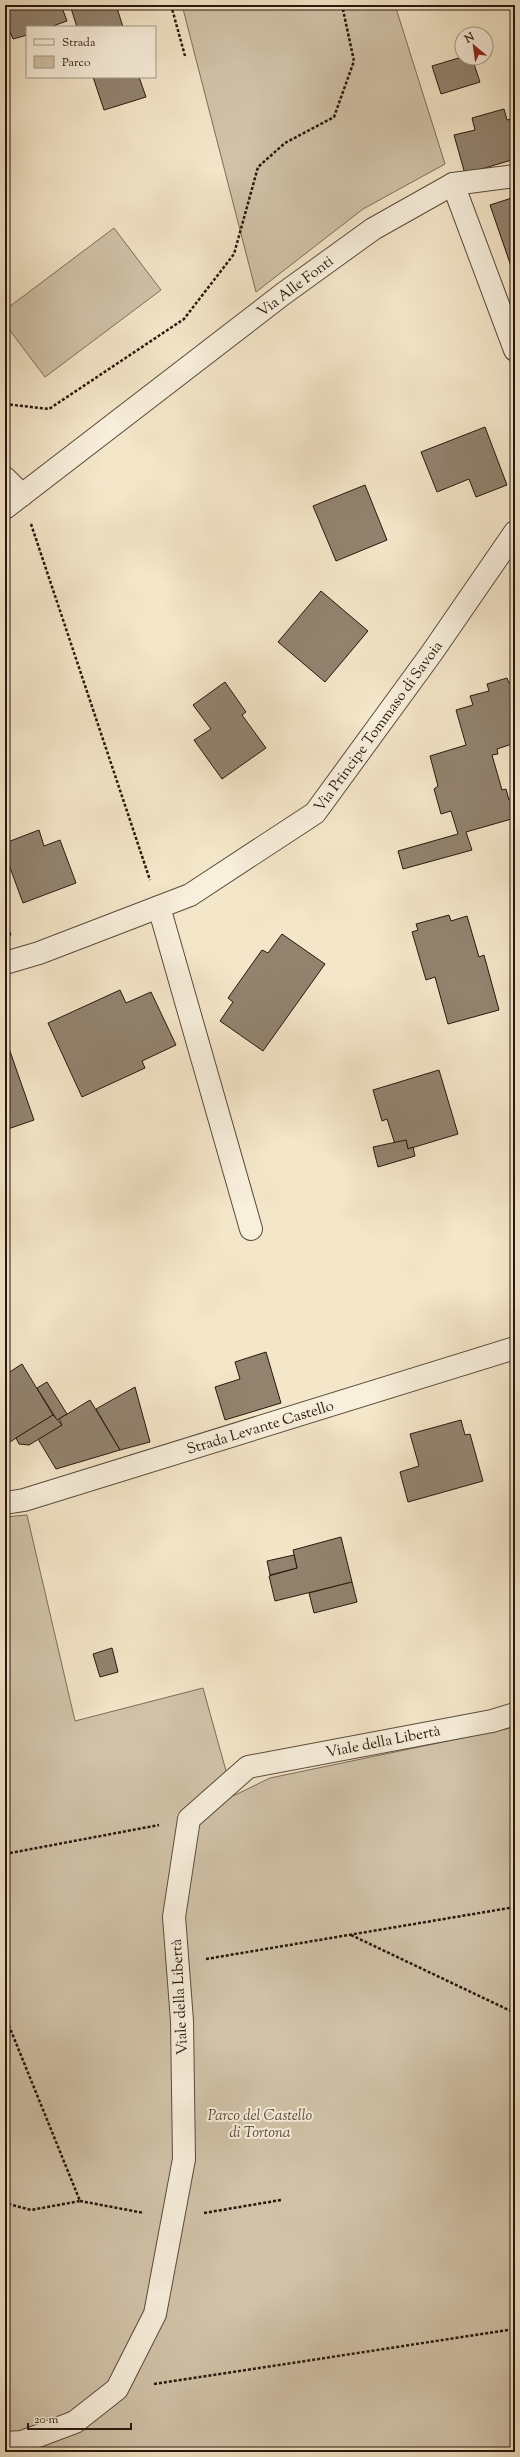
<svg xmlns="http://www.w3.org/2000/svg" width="520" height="2457" font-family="'Sorts Mill Goudy',serif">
	<rect width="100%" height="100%" fill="#f4e6c9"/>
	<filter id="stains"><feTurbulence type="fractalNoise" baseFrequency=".005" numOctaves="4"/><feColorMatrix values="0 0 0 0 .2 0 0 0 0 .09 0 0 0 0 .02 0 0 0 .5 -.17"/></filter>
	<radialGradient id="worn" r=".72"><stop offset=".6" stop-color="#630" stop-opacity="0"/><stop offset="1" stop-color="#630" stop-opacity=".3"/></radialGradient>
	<!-- green -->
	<g fill="#d1c3a9" stroke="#7c6d5b">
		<path d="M182 5H395L445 164 363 209 256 292Z"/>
		<path d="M114 228 161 290 45 377 5 324V310Z"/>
		<path d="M27 1515 75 1721 203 1688 233 1796 270 1778 515 1727V2452H5V1517Z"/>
	</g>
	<!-- building -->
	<g fill="#92836f" stroke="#27170d">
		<path d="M5 5H61L67 21 50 27H27V35L13 39 5 20Z"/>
		<path d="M70 5H116L123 27H77Z"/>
		<path d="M5 20 10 34 5 36Z"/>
		<path d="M462 57 472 58 480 82 441 94 432 66Z"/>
		<path d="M93 77H139L146 97 104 110Z"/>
		<path d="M504 109 507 120 515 118V159L465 174 454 135 475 130 472 118Z"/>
		<path d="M515 197V268L512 269 490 205Z"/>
		<path d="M485 427 507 485 476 497 469 479 437 492 421 452Z"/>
		<path d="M365 485 387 540 336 561 313 506Z"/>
		<path d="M321 591 368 631 325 682 278 642Z"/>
		<path d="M507 678 509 683 515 682V743L497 749 498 754 492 755 502 790 506 789 509 800 513 798 515 818 466 832 472 850 403 869 398 851 458 834 451 811 441 814 434 789 438 786 430 756 466 745 456 710 473 705 470 696 489 691 487 684Z"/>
		<path d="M225 682 246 712 242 715 266 748 222 779 194 740 211 729 193 705Z"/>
		<path d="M39 830 44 846 60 840 76 883 23 903 5 854V843Z"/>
		<path d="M449 915 451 921 467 916 479 957 484 955 499 1010 448 1024 435 977 426 980 412 932 418 930 416 924Z"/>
		<path d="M5 918 11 935 5 937Z"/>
		<path d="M282 934 325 964 263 1051 220 1021 233 1002 228 998 262 950 268 953Z"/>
		<path d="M120 990 126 1003 151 992 176 1045 142 1061 145 1068 82 1097 48 1023Z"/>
		<path d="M5 1037 34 1120 5 1130Z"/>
		<path d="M439 1070 458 1134 408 1149 406 1140 395 1144 387 1119 382 1121 373 1090Z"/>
		<path d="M406 1140 408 1149 413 1147 415 1156 378 1167 373 1147Z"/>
		<path d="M266 1352 281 1403 225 1420 215 1387 240 1379 235 1362Z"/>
		<path d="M22 1364 53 1415 5 1445V1375Z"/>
		<path d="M47 1382 67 1414 57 1420 37 1388Z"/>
		<path d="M135 1387 150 1442 120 1450 96 1409Z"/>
		<path d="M90 1400 120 1450 56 1469 38 1439 62 1425 59 1419Z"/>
		<path d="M53 1415 62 1425 29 1445 19 1444 16 1438Z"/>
		<path d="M461 1420 465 1435 470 1434 483 1481 408 1502 400 1472 419 1466 410 1434Z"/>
		<path d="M341 1537 352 1582 275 1601 269 1576 297 1568 293 1550Z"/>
		<path d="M294 1555 297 1568 270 1575 267 1561Z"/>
		<path d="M352 1582 357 1602 314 1613 309 1593Z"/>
		<path d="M112 1648 118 1672 100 1677 93 1654Z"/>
	</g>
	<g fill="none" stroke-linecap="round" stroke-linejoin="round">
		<defs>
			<g id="street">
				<path d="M453 184 515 350"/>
				<path d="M5 478 22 495"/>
				<path d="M5 508 283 294 373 229 453 184 515 176"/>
				<path d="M159 907 251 1229"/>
				<path d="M5 963 39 953 190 895 315 813 431 654 515 532"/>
				<path d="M5 1503 24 1500 515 1348"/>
				<path d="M5 2443 22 2442 75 2422 117 2389 155 2314 184 2159 182 2021 174 1917 189 1819 248 1767 492 1721 515 1714"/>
			</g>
		</defs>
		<!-- street casing -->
		<use href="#street" stroke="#5a4b3c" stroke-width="24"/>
		<!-- path -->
		<g stroke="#27170d" stroke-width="2.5" stroke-dasharray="3 2" stroke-linecap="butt">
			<path d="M171 5 185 56"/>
			<path d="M5 404 49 409 184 319 234 254 258 167 285 143 334 117 354 61 342 5"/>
			<path d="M31 524 150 880"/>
			<path d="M5 1854 159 1825"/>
			<path d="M351 1935 515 2013"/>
			<path d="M206 1959 515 1907"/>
			<path d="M5 2016 80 2201 31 2210 5 2203"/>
			<path d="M80 2201 144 2213"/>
			<path d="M204 2213 281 2200"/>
			<path d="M154 2384 515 2329"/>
		</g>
		<!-- street -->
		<use href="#street" stroke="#f8efdc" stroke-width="22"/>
	</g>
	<g text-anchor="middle" stroke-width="4" stroke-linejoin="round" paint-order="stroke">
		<!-- street labels -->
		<g font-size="15" fill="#27170d" stroke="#f8efdc">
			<text transform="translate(295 286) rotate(-37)" y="5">Via Alle Fonti</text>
			<text transform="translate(378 726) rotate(-54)" y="5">Via Principe Tommaso di Savoia</text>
			<text transform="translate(260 1427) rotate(-17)" y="5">Strada Levante Castello</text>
			<text transform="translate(383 1741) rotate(-11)" y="5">Viale della Libertà</text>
			<text transform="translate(179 1997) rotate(-93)" y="5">Viale della Libertà</text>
		</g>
		<!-- park labels -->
		<g font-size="15" font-style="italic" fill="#5a4b3c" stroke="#f8efdc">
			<text x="260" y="2120">Parco del Castello<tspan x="260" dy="17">di Tortona</tspan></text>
		</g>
	</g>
	<!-- margin -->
	<rect width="520" height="2457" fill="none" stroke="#f4e6c9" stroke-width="20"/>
	<rect x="6" y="6" width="508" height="2445" fill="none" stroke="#27170d" stroke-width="2"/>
	<rect x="10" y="10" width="500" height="2437" fill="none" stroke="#27170d"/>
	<!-- legend -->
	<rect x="26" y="26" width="130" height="52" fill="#f8efdc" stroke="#a49989"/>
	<rect x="34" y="39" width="20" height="6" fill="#f8efdc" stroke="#a49989"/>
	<text x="62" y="46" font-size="12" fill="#27170d">Strada</text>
	<rect x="34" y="56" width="20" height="12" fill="#d1c3a9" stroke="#a49989"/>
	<text x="62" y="66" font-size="12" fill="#27170d">Parco</text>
	<!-- north arrow -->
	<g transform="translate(474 46) rotate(331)"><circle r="19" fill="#f8efdc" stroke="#a49989"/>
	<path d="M0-3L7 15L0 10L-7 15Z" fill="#8f2418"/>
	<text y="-6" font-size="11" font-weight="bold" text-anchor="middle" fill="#27170d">N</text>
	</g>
	<!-- scale -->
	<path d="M28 2423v6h103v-6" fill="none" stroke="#27170d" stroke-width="2"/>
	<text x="34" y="2423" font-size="12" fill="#27170d" stroke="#f8efdc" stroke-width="3" paint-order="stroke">20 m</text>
	<rect width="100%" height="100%" filter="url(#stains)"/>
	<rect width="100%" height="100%" fill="url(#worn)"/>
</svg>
